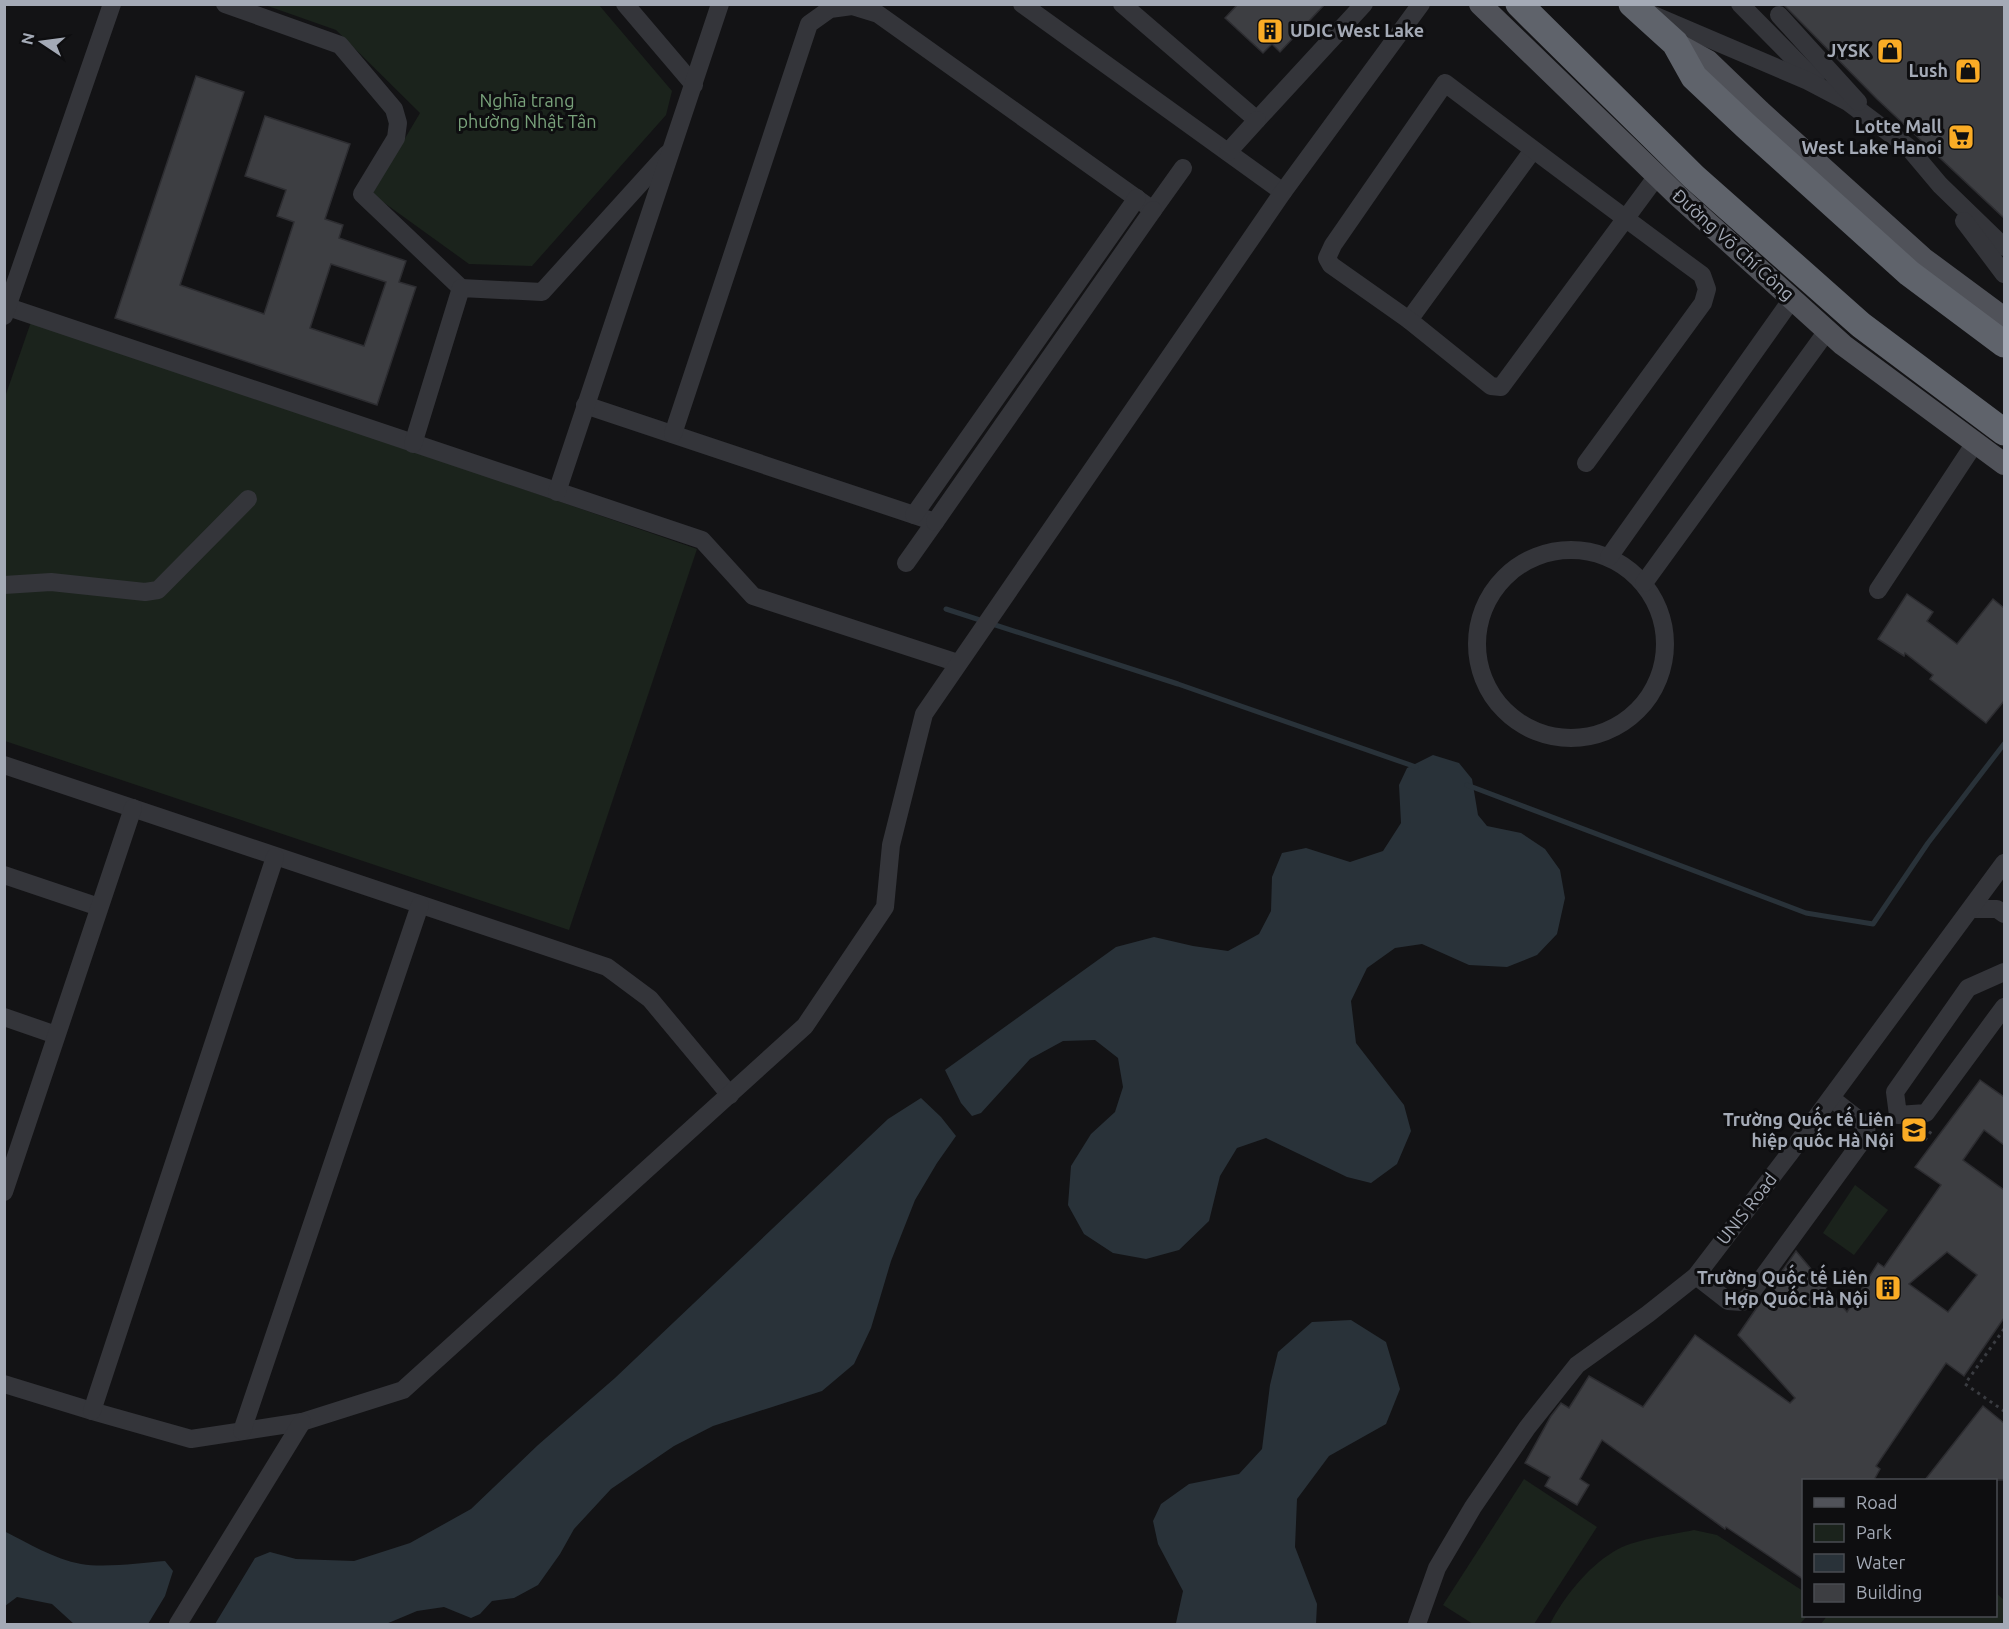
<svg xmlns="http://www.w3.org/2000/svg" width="2009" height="1629" font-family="Ubuntu,sans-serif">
	<rect width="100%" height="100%" fill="#131315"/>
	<!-- green -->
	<g fill="#1b231c">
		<path d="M265 5H599L672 91 666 115 532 266 469 264 372 194 420 113 336 30Z"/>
		<path d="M32 319 697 549 569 930 5 741V397Z"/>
		<path d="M1855 1185 1888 1210 1854 1255 1823 1233Z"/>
		<path d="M1524 1479 1597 1527 1534 1624H1473L1443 1605Z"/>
		<path d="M1694 1530 1717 1535 1803 1591 1804 1616H1807L1800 1624H1550C1564 1597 1587 1568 1613 1552 1633 1539 1671 1535 1694 1530Z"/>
		<path d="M1996 1593 2004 1600V1624H1821L1827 1616H1996Z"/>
	</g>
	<!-- water -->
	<g fill="#293239">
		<path d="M1433 755 1459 763 1472 779 1478 815 1487 826 1521 833 1545 849 1560 870 1565 898 1557 934 1537 955 1507 967 1469 965 1422 944 1395 948 1367 968 1351 1001 1356 1043 1404 1105 1411 1131 1397 1164 1371 1183 1347 1177 1266 1138 1237 1148 1220 1176 1209 1221 1179 1250 1146 1259 1113 1253 1084 1234 1068 1205 1071 1166 1091 1134 1115 1112 1123 1087 1118 1058 1095 1040 1063 1041 1030 1059 981 1113 972 1116 961 1103 945 1070 1116 947 1154 937 1193 946 1228 951 1259 934 1271 911 1272 877 1282 853 1306 848 1350 862 1383 851 1401 823 1399 785 1407 768Z"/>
		<path d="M921 1098 941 1117 956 1136 937 1163 915 1200 891 1261 871 1328 854 1364 822 1391 713 1426 674 1446 611 1489 574 1529 560 1554 538 1585 514 1598 492 1601 480 1614 471 1618 444 1607 417 1611 386 1624H215L255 1558 270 1552 296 1559 354 1561 410 1543 471 1509 538 1445 615 1378 888 1119Z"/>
		<path d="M1351 1320 1386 1342 1400 1389 1386 1424 1329 1456 1297 1499 1295 1547 1317 1604 1316 1624H1174L1176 1623 1183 1591 1158 1544 1153 1521 1161 1504 1189 1484 1239 1474 1262 1449 1270 1385 1278 1352 1312 1322Z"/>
		<path d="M4 1531C28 1543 54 1559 81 1564 104 1568 142 1563 165 1561L173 1571 165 1596 148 1624H74L52 1604 17 1597 5 1606Z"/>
	</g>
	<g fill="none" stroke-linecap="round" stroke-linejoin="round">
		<!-- stream -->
		<g stroke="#293239" stroke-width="5">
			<path d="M946 609 1178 684 1416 767"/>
			<path d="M1467 785 1806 913 1873 924 1928 843 2004 744"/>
		</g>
	</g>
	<!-- building -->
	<g fill="#3d3e42" stroke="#2d2d31" stroke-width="1.5" fill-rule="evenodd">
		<path d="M1238 4H1325L1280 52 1272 44 1263 53 1225 18Z"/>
		<path d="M1783 4H2004V218L1877 99Z"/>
		<path d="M196 76 244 92 180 285 264 314 294 222 277 216 286 190 245 176 265 116 350 144 325 219 343 225 339 238 406 261 399 282 416 287 377 405 115 318ZM331 264 386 282 364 346 310 328Z"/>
		<path d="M1907 594 1933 612 1927 621 1957 644 1993 599 2004 608V701L1986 723 1930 679 1933 675 1905 653 1904 656 1878 639Z"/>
		<path d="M1980 1080 2004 1097V1145L1984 1130 1963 1160 2004 1190V1318L1964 1376 1946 1363 1876 1466 1880 1469 1874 1480H1803V1579L1726 1527 1725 1529 1602 1440 1580 1479 1589 1485 1577 1505 1545 1486 1550 1477 1525 1463 1551 1416 1561 1403 1569 1408 1589 1376 1643 1407 1695 1335 1790 1403 1795 1398 1738 1335 1796 1251 1847 1312 1878 1263 1884 1267 1941 1185 1915 1167ZM1947 1252 1977 1275 1948 1312 1909 1284Z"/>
		<path d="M1983 1406 2004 1423V1480H1925Z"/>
	</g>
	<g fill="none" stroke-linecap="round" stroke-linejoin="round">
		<!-- path -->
		<g stroke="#3a3c41" stroke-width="3" stroke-dasharray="3 4.5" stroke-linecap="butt">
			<path d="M1925 1140 1932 1130"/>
			<path d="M2004 1329 1965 1384 2004 1411"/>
		</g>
		<!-- minor -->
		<g stroke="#34353a" stroke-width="18">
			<path d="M225 4 340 45 394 109 398 123 396 138 362 194 461 288"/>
			<path d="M625 4 694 85"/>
			<path d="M1022 4 1283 192"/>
			<path d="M1122 4 1257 120 1364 4"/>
			<path d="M1740 4 1816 81"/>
			<path d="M1651 14 1808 81 1848 102 1908 147 1940 185 2004 247"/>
			<path d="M1779 15 1858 102"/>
			<path d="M1228 152 1257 120"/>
			<path d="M1964 221 2004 274"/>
			<path d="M8 307 702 540 753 596 958 663"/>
			<path d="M4 316 112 4"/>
			<path d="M1409 320 1533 150"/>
			<path d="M585 405 935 522 906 563"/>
			<path d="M673 434 809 24 830 9 852 6 878 14 1153 210 1183 168"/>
			<path d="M413 444 461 288 542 292 667 154"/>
			<path d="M1586 463 1703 303 1707 289 1702 275C1616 212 1531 148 1445 83L1333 245 1327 258 1331 265 1409 320 1491 386 1501 387 1657 176"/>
			<path d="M557 492 720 4"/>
			<path d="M914 515 1137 198"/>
			<path d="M935 522 1153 210"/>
			<circle cx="1571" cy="644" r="94"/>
			<path d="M1609 557 1792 299"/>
			<path d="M1644 583 1827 331"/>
			<path d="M4 585 51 582 145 592 158 590 248 499"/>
			<path d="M1878 590 1975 443"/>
			<path d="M4 765 607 967 650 999 730 1095"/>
			<path d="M4 875 99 907"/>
			<path d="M1971 909H1997L2004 914"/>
			<path d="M2004 972 1968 988 1895 1092 1898 1115 1926 1113 2004 1007"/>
			<path d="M4 1017 56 1035"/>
			<path d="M4 1192 133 808"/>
			<path d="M1696 1276 1728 1301 1742 1302 1749 1296 1865 1137 1867 1126 1831 1098"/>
			<path d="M4 1384 92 1411 191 1439 302 1422 403 1390 805 1026 885 907 891 845 924 714 1283 192 1421 4"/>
			<path d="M92 1411 275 857"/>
			<path d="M242 1431 420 905"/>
			<path d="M178 1624 302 1422"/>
			<path d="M1417 1624 1437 1568 1473 1507 1527 1428 1577 1365 1648 1314 1696 1276 1790 1153 2004 863"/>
		</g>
		<!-- major -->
		<g stroke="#505259" stroke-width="22">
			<path d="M1480 4 1677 195 1843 345 2004 464"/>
			<path d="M1675 43 1708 61 1760 111 1923 258 2004 318"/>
		</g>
		<!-- highway -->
		<g stroke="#5f636b" stroke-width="27">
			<path d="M1519 4 1694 177 1861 325 2004 432"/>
			<path d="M1632 4 1675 43 1694 77 1746 126 1909 273 2004 344"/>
		</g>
	</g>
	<!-- icons -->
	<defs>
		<symbol id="building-square" viewBox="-11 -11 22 22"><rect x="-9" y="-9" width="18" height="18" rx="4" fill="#fbac25" stroke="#0e0e10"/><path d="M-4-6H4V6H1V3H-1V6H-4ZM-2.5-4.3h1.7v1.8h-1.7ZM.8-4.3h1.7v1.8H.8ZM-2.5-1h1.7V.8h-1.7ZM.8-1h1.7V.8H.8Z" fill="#111"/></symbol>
		<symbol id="shop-square" viewBox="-11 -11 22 22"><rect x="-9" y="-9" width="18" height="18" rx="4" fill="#fbac25" stroke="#0e0e10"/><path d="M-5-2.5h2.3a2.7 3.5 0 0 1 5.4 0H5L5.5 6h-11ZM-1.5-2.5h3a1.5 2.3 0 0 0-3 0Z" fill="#111"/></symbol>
		<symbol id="supermarket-square" viewBox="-11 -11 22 22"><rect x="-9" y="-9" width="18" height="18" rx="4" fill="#fbac25" stroke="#0e0e10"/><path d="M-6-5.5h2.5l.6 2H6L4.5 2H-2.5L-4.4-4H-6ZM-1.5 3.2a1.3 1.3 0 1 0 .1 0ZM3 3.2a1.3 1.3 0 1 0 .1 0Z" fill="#111"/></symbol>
		<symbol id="school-square" viewBox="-11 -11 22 22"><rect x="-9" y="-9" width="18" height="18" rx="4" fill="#fbac25" stroke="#0e0e10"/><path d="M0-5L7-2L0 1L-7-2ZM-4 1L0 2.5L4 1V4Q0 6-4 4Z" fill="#111"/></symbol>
	</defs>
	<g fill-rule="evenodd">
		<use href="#building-square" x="1255" y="16" width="30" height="30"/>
		<use href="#shop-square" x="1875" y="36" width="30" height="30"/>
		<use href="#shop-square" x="1953" y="56" width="30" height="30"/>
		<use href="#supermarket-square" x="1946" y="122" width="30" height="30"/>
		<use href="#school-square" x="1899" y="1115" width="30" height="30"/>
		<use href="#building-square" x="1873" y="1273" width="30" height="30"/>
	</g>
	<g text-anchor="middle" stroke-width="6" stroke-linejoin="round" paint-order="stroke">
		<!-- poi labels -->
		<g font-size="18" font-weight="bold" fill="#a4aab6" stroke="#0e0e10" text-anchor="end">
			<text x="1290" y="37" text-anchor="start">UDIC West Lake</text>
			<text x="1870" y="57">JYSK</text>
			<text x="1948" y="77">Lush</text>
			<text x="1942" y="133">Lotte Mall<tspan x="1942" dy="21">West Lake Hanoi</tspan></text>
			<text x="1894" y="1126">Trường Quốc tế Liên<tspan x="1894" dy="21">hiệp quốc Hà Nội</tspan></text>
			<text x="1868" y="1284">Trường Quốc tế Liên<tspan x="1868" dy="21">Hợp Quốc Hà Nội</tspan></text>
		</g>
		<!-- park labels -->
		<g font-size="18" fill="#79a27b" stroke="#0e0e10">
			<text x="527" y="107">Nghĩa trang<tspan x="527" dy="21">phường Nhật Tân</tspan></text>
		</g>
		<!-- street labels -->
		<g font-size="18" fill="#a4aab6" stroke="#0e0e10">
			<text transform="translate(1733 245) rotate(42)" y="6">Đường Võ Chí Công</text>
			<text transform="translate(1747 1209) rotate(-52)" y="6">UNIS Road</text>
		</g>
	</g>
	<!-- border -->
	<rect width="2009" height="1629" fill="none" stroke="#a4aab6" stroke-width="12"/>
	<!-- legend -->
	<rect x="1802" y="1479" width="195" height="138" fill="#0e0e10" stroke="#4a4c52" stroke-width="1.5"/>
	<rect x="1814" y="1498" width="30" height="9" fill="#505259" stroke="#4a4c52" stroke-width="1.5"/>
	<text x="1856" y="1509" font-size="18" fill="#a4aab6">Road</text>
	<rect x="1814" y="1524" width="30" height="18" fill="#1b231c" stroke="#4a4c52" stroke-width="1.5"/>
	<text x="1856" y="1539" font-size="18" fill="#a4aab6">Park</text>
	<rect x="1814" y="1554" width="30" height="18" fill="#293239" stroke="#4a4c52" stroke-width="1.5"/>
	<text x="1856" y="1569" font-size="18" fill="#a4aab6">Water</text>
	<rect x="1814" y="1584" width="30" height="18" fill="#3d3e42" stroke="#4a4c52" stroke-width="1.5"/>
	<text x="1856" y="1599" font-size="18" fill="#a4aab6">Building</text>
	<!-- north arrow -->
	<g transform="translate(42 42) rotate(283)" stroke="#0e0e10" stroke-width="4.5" paint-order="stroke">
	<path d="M0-4.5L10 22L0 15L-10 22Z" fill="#a4aab6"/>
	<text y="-9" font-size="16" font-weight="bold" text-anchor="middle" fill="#a4aab6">N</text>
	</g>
</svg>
